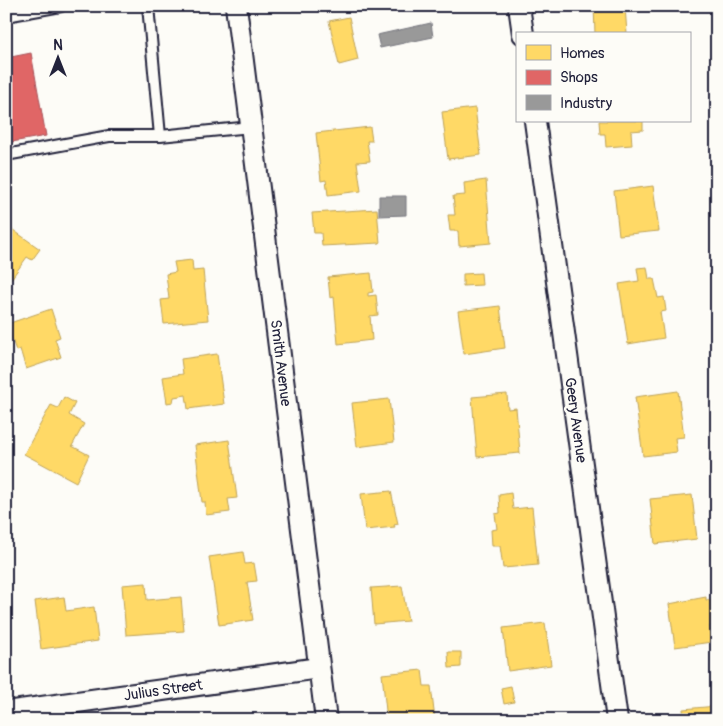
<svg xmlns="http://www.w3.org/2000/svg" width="723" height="726" font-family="Pangolin,sans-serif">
	<rect width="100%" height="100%" fill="#fdfcf7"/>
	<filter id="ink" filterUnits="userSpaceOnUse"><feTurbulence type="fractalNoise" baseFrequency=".02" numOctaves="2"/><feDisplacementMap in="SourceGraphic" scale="10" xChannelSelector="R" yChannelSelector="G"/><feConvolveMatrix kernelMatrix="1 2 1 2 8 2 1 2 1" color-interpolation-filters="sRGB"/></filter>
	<g filter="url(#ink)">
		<!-- homes -->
		<g fill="#ffd966" stroke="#bda259">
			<path d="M594 6H625L627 34H595Z"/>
			<path d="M349 17 358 60 339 65 329 21Z"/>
			<path d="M475 108 481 155 448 159 442 112Z"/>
			<path d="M599 121H643V130L631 131 632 145 606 147 605 134H600Z"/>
			<path d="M370 127 372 141H367L370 161 357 162 361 191 328 195 326 180 321 181 316 133Z"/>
			<path d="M486 180 491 243 459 246 458 231H450L448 215H455L453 196 465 195 464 183Z"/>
			<path d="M653 186 659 231 619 235 614 191Z"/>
			<path d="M377 209 380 243 322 246 321 233H314L312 213Z"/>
			<path d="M6 225 40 249 32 260 27 257 6 286Z"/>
			<path d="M192 260 193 271 203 270 208 320 164 324 161 300 169 299 166 274 176 272 174 262Z"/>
			<path d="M647 267 649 279H654L658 298 664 297 666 311 660 312 664 338 628 344 619 284 639 281 637 268Z"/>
			<path d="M371 273 373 292 368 293V296L376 295 378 315 370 316 372 340 338 344 334 297 330 298 328 277Z"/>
			<path d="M481 273 482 285 463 286V274Z"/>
			<path d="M500 306 505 348 464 354 458 311Z"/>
			<path d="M51 309 60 337 55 339 61 357 26 369 20 349 16 351 7 324Z"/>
			<path d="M217 354 224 404 188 409 186 395 174 397 173 402 167 403 163 377 183 374 181 359Z"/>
			<path d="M678 391 684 437 675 438 677 452 643 456 635 397Z"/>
			<path d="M507 394 508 409 516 408 520 453 477 457 472 397Z"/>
			<path d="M64 397 75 403 69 415 84 424 72 446 89 455 76 482 24 454 51 405 58 408Z"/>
			<path d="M389 399 394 442 357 447 352 403Z"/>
			<path d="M229 440 237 498 228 499 230 512 206 515 205 502H202L195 445Z"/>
			<path d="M391 491 398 524 394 525 395 527 365 530 361 494Z"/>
			<path d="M511 493 513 509 532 507 538 565 503 568 500 546H492L491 530 497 529 495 514 500 513 499 495Z"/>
			<path d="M692 495 697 539 655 544 650 499Z"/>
			<path d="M243 552 245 564 254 563 257 581 247 582 253 620 219 625 209 557Z"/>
			<path d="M146 583 147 600 181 597 184 631 126 635 122 585Z"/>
			<path d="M402 586 408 621 374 624 371 588Z"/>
			<path d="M64 597 66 611 94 607 98 641 41 649 35 601Z"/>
			<path d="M706 597V600L717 599V625L710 626 712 642 675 647 669 604Z"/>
			<path d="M6 622 11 653 6 654Z"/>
			<path d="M545 623 551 665 508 671 503 628Z"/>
			<path d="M448 652H461V667L449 668Z"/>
			<path d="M422 670 424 686H431L435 720H387L382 674Z"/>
			<path d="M511 686 514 702 504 704 501 688Z"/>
			<path d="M717 706V720H684L683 709Z"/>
		</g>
		<!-- shops -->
		<path fill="#e06666" stroke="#a75259" d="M31 53 46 136 6 143V58Z"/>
		<!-- industry -->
		<g fill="#999" stroke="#75757d">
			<path d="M431 23 433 37 380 48 377 35Z"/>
			<path d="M379 196H406V215L379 216Z"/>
		</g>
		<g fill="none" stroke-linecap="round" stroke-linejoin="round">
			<defs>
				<g id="service">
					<path d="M6 16 61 6"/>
					<path d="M160 136 251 127"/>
					<path d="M6 155 109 136H160L148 6"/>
				</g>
				<g id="minor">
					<path d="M236 6 326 720"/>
					<path d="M519 6 523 34"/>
					<path d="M535 121 617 720"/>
					<path d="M6 712 319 668"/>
				</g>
			</defs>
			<!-- service casing -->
			<use href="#service" stroke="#22223b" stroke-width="14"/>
			<!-- minor casing -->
			<use href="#minor" stroke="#22223b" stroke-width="24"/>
			<!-- service -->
			<use href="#service" stroke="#fdfcf7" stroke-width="10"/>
			<!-- minor -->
			<use href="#minor" stroke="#fdfcf7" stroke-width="20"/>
		</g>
	</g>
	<g text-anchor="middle" stroke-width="5" stroke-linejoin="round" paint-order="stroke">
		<!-- street labels -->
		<g font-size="15" fill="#22223b" stroke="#fdfcf7">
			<text transform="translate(281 363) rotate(83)" y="5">Smith Avenue</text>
			<text transform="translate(576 420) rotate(82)" y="5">Geery Avenue</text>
			<text transform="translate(163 690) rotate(-8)" y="5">Julius Street</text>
		</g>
	</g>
	<!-- margin -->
	<rect width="723" height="726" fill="none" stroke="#fdfcf7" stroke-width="25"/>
	<rect x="12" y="12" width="698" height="701" fill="none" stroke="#22223b" stroke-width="2" filter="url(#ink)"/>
	<!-- legend -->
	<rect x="516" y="32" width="175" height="90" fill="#fdfcf7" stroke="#a5a5ac"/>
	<rect x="526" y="45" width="25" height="15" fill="#ffd966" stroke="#a5a5ac"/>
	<text x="560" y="58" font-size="15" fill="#22223b">Homes</text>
	<rect x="526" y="70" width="25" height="15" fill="#e06666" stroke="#a5a5ac"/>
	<text x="560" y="82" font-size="15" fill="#22223b">Shops</text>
	<rect x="526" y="95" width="25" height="15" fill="#999999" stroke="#a5a5ac"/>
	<text x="560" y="108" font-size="15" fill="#22223b">Industry</text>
	<!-- north arrow -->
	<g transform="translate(58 58)" stroke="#fdfcf7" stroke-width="4" paint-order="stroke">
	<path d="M0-4L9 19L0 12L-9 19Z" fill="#22223b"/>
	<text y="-8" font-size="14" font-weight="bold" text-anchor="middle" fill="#22223b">N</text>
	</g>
</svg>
